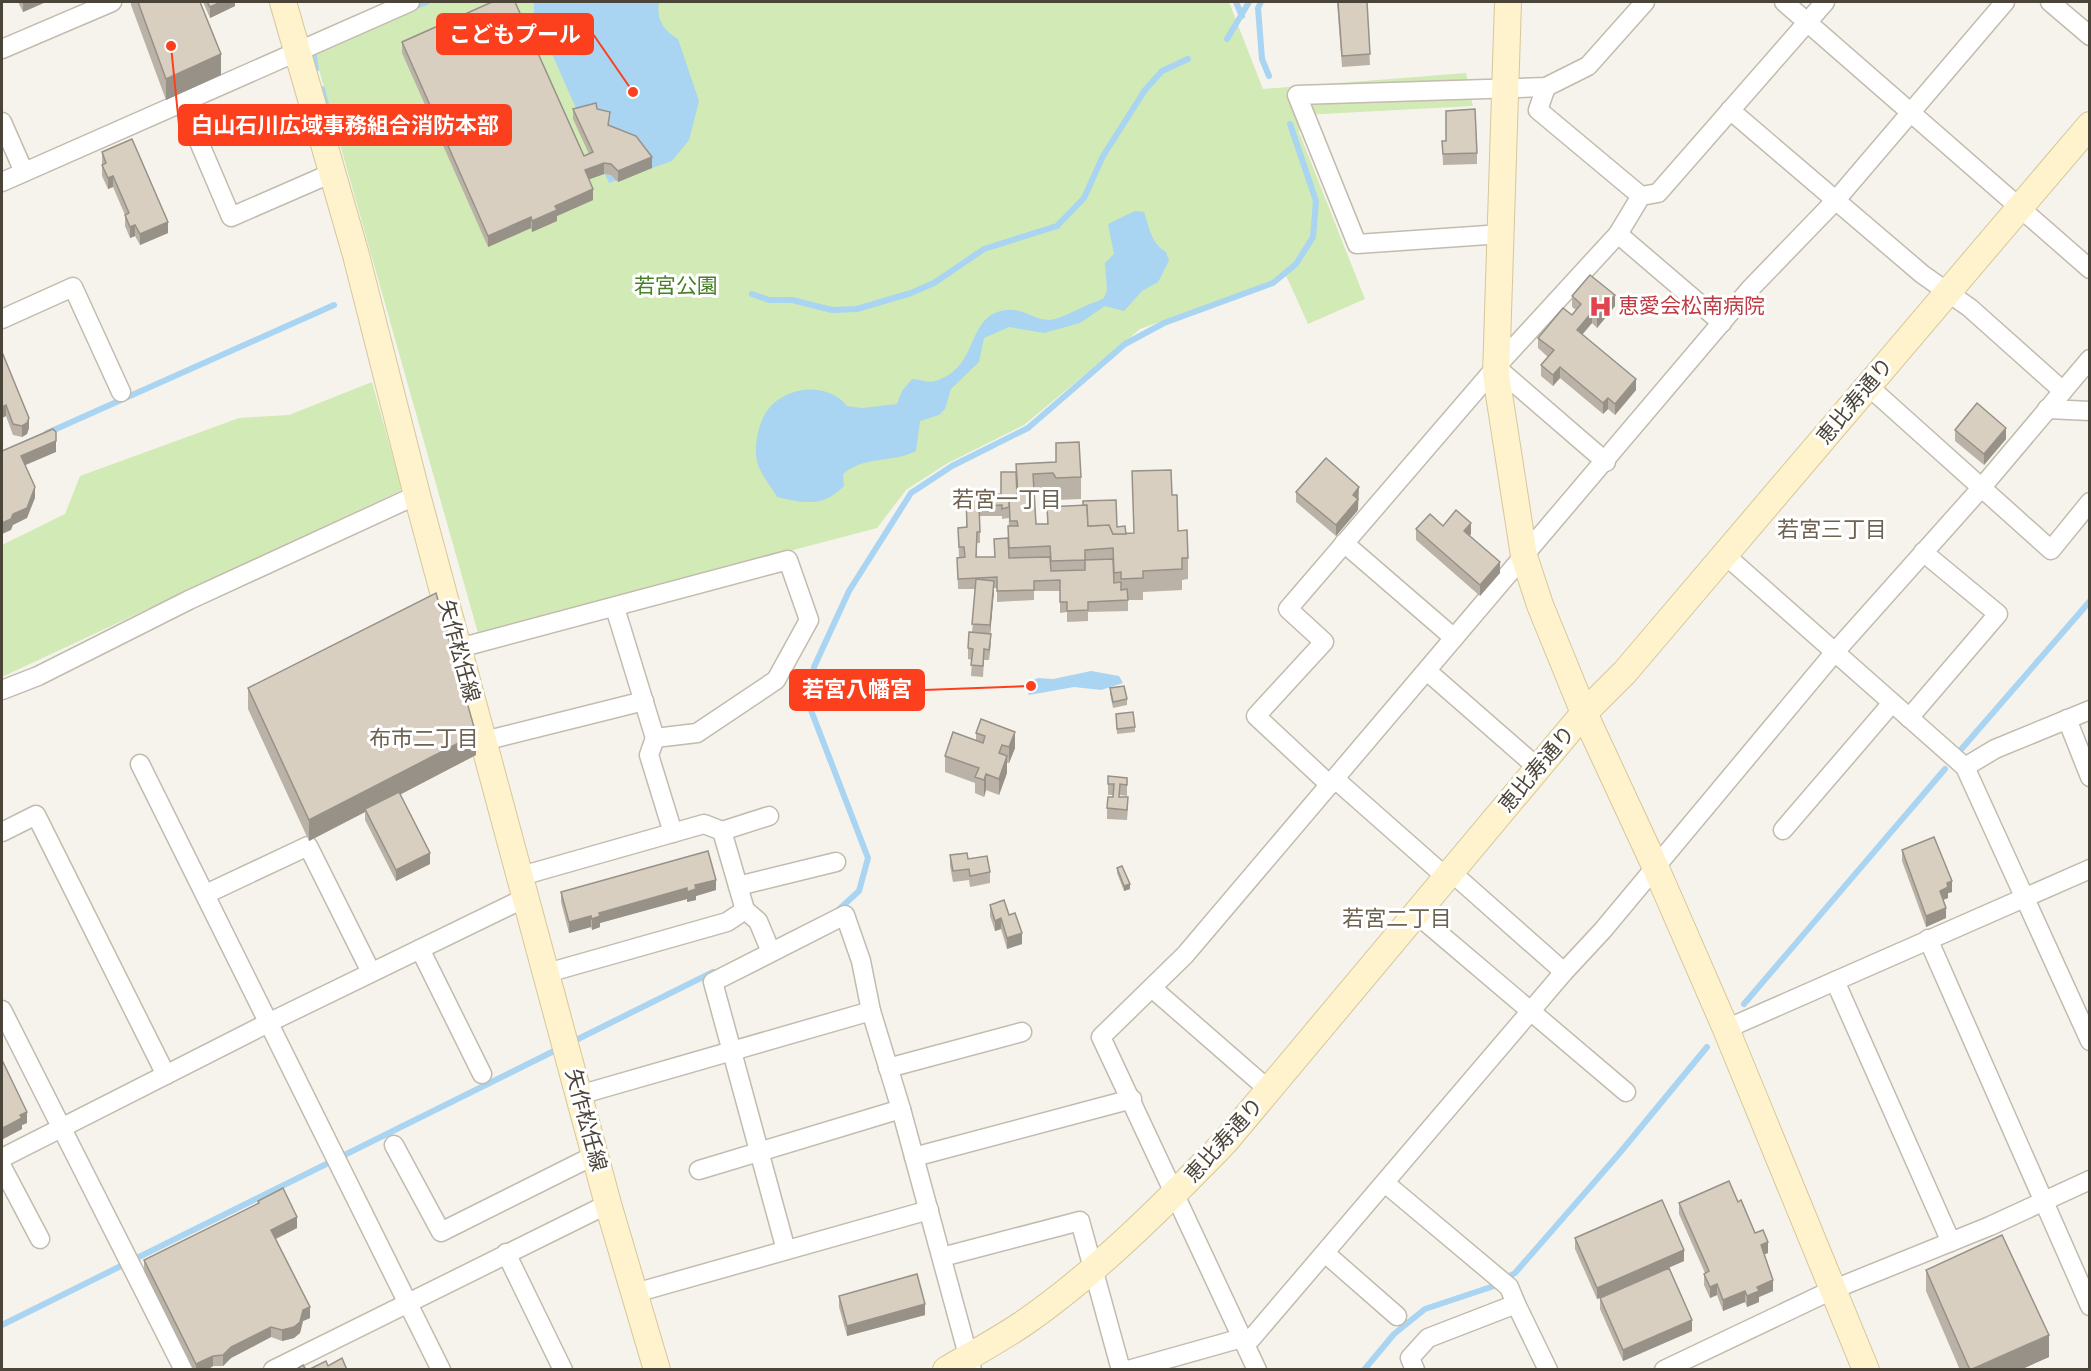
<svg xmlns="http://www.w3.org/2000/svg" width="2091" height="1371" font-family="'Archivo Narrow','Noto Sans JP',sans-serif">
	<rect width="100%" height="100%" fill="#f6f3ec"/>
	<!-- green -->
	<g fill="#d2eab5">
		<path d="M434 2H1229L1263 89 1466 73 1473 106 1303 115 1299 132 1365 299 1308 324 1284 271 1272 281 1140 329 1024 425 946 464 906 490 877 528 478 633 314 52Z"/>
		<path d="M372 382 402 490 2 677V545L65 514 80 476 239 418 289 415Z"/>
	</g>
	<!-- water -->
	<g fill="#a9d4f2">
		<path d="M534 2H659C656 19 663 30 678 39L699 101 689 140 672 161 609 183 534 13Z"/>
		<path d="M1135 211 1144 212C1150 229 1151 243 1166 252L1169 261 1158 282 1142 291 1124 311 1105 306 1080 323 1044 333 1009 327 984 338 979 362 951 389 945 409 939 415 920 421 916 451C893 463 863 456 843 474L844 486C822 508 805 503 777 497 770 485 757 470 756 456 755 440 760 415 773 404 794 385 829 384 847 406L862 408 897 404 902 391 912 379C918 379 929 383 935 381 975 370 968 327 993 314 1021 300 1034 325 1055 319 1069 315 1083 306 1098 301L1104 298 1107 290 1105 263 1114 254 1108 224Z"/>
		<path d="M1091 671 1119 676 1123 683 1101 690 1074 687 1029 695 1026 687 1027 683 1038 678 1053 679Z"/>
	</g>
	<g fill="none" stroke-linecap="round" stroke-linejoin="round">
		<!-- stream -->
		<g stroke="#a9d4f2" stroke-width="6">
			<path d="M1236 2 1242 16"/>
			<path d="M1261 2 1258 8 1262 59 1269 76"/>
			<path d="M411 8 427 2"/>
			<path d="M1227 39 1249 2"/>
			<path d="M313 50 316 69"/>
			<path d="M322 89 331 123"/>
			<path d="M752 294 769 300H792L832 310 857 309 911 293 934 283 984 249 1057 226 1084 198 1103 156 1145 90 1162 71 1188 59"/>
			<path d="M47 433 334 305"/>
			<path d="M1958 753 2090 601"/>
			<path d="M836 912 859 891 868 858 809 705 814 667 849 591 911 493 952 466 1028 428 1125 344 1164 323 1273 283 1296 264 1313 237 1316 201 1290 124"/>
			<path d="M1744 1004 1945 769"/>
			<path d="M572 1042 713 972"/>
			<path d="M1506 1278 1515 1273 1618 1155 1707 1047"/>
			<path d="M2 1325 560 1048"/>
			<path d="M1364 1370 1394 1334 1425 1309 1494 1286"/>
		</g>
		<defs>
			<g id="street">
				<path d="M1784 2 2090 269"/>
				<path d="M2050 2 2090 36"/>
				<path d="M2 49 112 2"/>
				<path d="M1546 87 1538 110 1641 196"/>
				<path d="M182 102 231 217 332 173"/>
				<path d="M1730 110 1922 274 1970 308 2063 391"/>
				<path d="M2 122 24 172"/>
				<path d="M2 182 410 2"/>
				<path d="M1502 234 1357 244 1297 95 1546 87 1588 66 1645 2"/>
				<path d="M1618 234 1722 323"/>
				<path d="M2 319 73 287 121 392"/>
				<path d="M1496 367 1606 462"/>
				<path d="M1867 385 2051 550 2090 502"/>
				<path d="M2047 409 2090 411"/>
				<path d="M1344 543 1454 638"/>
				<path d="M1724 554 1965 767 2090 1041"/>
				<path d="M459 648 788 560 809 620 776 680 697 733 655 738 615 608"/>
				<path d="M1427 671 1538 768"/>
				<path d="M2 690 38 676 189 600 417 495"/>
				<path d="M1909 718 1998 614 1923 552"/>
				<path d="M2067 719 2090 777"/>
				<path d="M655 738 649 755 673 833"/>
				<path d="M484 741 644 701"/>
				<path d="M140 764 441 1370"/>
				<path d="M1965 767 1995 749 2090 710"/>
				<path d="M1335 779 1446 877"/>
				<path d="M1330 785 1256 716 1324 642 1288 609 1496 367 1618 234 1641 196 1658 193 1825 2"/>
				<path d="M1783 830 1892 703"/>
				<path d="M722 831 769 816"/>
				<path d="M2 832 36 815 166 1075"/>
				<path d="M1451 872 1564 972"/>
				<path d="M521 876 704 824 722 831 745 910 727 922 547 973"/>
				<path d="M738 886 836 862"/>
				<path d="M206 894 308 846 371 972"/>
				<path d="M745 910 758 921 771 952"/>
				<path d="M1415 913 1626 1092"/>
				<path d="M1928 939 2090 1306"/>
				<path d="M420 949 482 1074"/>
				<path d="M1835 981 1951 1242"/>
				<path d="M1152 988 1269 1090"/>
				<path d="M2 1010 184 1370"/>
				<path d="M1726 1029 2090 869"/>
				<path d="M888 1068 1022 1032"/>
				<path d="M579 1095 871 1011"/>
				<path d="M394 1145 441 1232 595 1155"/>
				<path d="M914 1157 1132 1099"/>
				<path d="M2 1158 270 1022 527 897"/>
				<path d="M2 1167 40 1239"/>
				<path d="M699 1170 901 1109"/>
				<path d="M1385 1183 1509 1287 1516 1304"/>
				<path d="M786 1250 713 982 845 915 861 961 871 1011 901 1109 972 1370"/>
				<path d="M506 1253 563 1370"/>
				<path d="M1325 1253 1397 1316"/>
				<path d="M942 1257 1080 1221 1121 1370"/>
				<path d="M635 1293 929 1210"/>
				<path d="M273 1370 608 1204"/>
				<path d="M1128 1370 1242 1338 1251 1339 1564 972 1603 930 1834 653 1982 487 2090 359"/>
				<path d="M1257 1370 1101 1037 1185 955 1750 289 1836 200 2005 2"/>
				<path d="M1415 1370 1410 1358 1428 1338 1516 1304 1548 1370"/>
				<path d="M1664 1370 1832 1290 1990 1226 2090 1180"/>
			</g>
			<g id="secondary">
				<path d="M283 2 356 255 417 495 608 1204 657 1370"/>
				<path d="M1508 2 1496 375 1524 556 1540 605 1584 713 1655 866 1726 1029 1866 1370"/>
				<path d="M946 1370C971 1355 997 1341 1021 1325 1093 1276 1164 1205 1225 1142L1584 713 1625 672 2090 125"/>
			</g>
		</defs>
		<!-- street casing -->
		<use href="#street" stroke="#c2bbae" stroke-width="21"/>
		<!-- secondary casing -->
		<use href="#secondary" stroke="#d6c79b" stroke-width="28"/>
		<!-- street -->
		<use href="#street" stroke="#fff" stroke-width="18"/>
		<!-- secondary -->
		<use href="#secondary" stroke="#fff3cd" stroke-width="26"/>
	</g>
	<!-- wall -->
	<g fill="#bab2a6" fill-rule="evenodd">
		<path d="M18 2H46L23 12Z"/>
		<path d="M131 2H200L221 75 166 100 131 5Z"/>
		<path d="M203 2H235V6L210 18Z"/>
		<path d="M1337 2H1367L1370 65 1342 67Z"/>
		<path d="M402 42 584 156 589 154 573 119V109H597L610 125 652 168 618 182 611 175 604 174 589 179 593 200 557 216V221L532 232 531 228 488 247 402 53Z"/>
		<path d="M1442 141 1477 153V164L1443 165Z"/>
		<path d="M102 152 168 233 140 245 135 236 130 238 125 226V215L113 187 108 189 102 176Z"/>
		<path d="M1572 296 1615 306 1597 328 1592 323 1582 334 1636 390 1615 415 1608 409 1603 414 1560 378 1553 386 1541 376V365L1548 357 1538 348V338L1572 315 1576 310 1572 307Z"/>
		<path d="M2 352 29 428 27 434 22 437 13 435 6 416 2 418Z"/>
		<path d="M1955 430 2006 439 1984 465 1955 441Z"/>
		<path d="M1056 443 1081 477V499L1056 500 1053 494 1034 495 1036 524H1047V507L1083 506V501L1126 534 1134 533 1132 471 1172 495 1178 531 1188 558V579L1182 580V590L1143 592V600H1128V611L1088 612V621L1067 622V612L1060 613V591H1034V600L997 602V588H994L990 634 991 645 989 660H984L983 677 971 676 972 660 968 659V648L972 632 976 589H958L957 558H959L958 528 966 527V495L1001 494 1016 472 1056 462ZM980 516H1002V519L1009 518 1008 538 994 557H977V543H980Z"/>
		<path d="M1296 492 1359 498 1358 500V510L1336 536 1296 502Z"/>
		<path d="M1443 526 1471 534 1470 536 1500 573 1480 596 1416 540V529Z"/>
		<path d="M248 688 476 755 400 794 430 864 396 881 365 820V812L309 841 248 709Z"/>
		<path d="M1110 688 1127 699V705L1113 708 1110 694Z"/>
		<path d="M1116 714 1135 727V732L1117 734Z"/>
		<path d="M976 733 1015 748 1009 763H1007V773L999 795 986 790 984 797 975 793V783L945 772V756L976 740Z"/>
		<path d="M1127 778V796L1120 795V797L1128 808 1127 820 1107 819V808L1113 797V795H1108V784Z"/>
		<path d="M1902 850 1952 892 1948 893V898L1943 900 1946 918 1926 927 1902 861Z"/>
		<path d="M708 851 716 890 696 896V900L687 902V899L600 923V927L592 930 591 927 569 933 561 902V892Z"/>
		<path d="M950 855 968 859 990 872V883L970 887 969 880 953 882 950 866Z"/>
		<path d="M1117 868 1130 889 1124 891 1117 873Z"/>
		<path d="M990 905 1009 915 1022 944 1007 949 1001 929 995 931 990 916Z"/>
		<path d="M2 1060 27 1123 22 1125V1129L3 1139 2 1136Z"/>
		<path d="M258 1201 297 1228 276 1239 310 1318 303 1321 300 1333 294 1338 282 1341 271 1337 231 1358 223 1366H213L207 1370H193L144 1271V1260L258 1204Z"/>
		<path d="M1738 1202 1755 1233 1768 1253 1764 1254 1773 1291 1759 1297V1302L1747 1307 1745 1302 1723 1311 1717 1295 1710 1298 1704 1285V1274L1705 1273 1679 1214V1203Z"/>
		<path d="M1575 1238 1684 1261 1597 1299 1575 1249Z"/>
		<path d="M1926 1270 2049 1357 2020 1370H1960L1926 1291Z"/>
		<path d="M839 1296 925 1315 847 1336 839 1307Z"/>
		<path d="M1600 1298 1692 1331 1623 1361 1600 1309Z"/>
	</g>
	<!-- shaded-wall -->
	<g fill="#979187">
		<path d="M23 2H46L23 12Z"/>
		<path d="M221 2H235V6L210 18V7Z"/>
		<path d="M221 54V75L166 100V79Z"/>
		<path d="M652 157V168L618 182V171Z"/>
		<path d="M604 163V174L585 181V170Z"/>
		<path d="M113 176V187L108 189V178Z"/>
		<path d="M593 189V200L557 216V221L532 232V221L555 206Z"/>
		<path d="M531 217V228L488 247V236Z"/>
		<path d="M168 222V233L140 245V234Z"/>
		<path d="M135 225V236L130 238V227Z"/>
		<path d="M1615 295V306L1597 328V317Z"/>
		<path d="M1592 312V323L1577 341V330Z"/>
		<path d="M1560 367V378L1553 386V375Z"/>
		<path d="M1636 379V390L1615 415V404Z"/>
		<path d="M1608 398V409L1603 414V403Z"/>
		<path d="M6 405V416L2 418V407Z"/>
		<path d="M29 418V428L27 434 22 437V426Z"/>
		<path d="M2006 428V439L1984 465V454Z"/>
		<path d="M56 432V452L21 467V456Z"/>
		<path d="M35 487V498L27 518 13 525 11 530 2 534V523L13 514Z"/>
		<path d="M1359 487 1358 510 1336 536V525L1353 495Z"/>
		<path d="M1471 523V534L1464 542V531Z"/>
		<path d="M1500 562V573L1480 596V585Z"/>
		<path d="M994 581V592L990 636V625Z"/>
		<path d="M1015 732V748L1009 763V747Z"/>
		<path d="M476 734V755L367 812 365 809V812L309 841V820Z"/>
		<path d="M1007 756V773L999 795V779Z"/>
		<path d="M986 774V790L984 797V780Z"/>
		<path d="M430 853V864L396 881V870Z"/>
		<path d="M716 880V890L696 896V900L687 902V892L695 885Z"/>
		<path d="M1952 881V892L1948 893V898L1940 901V891L1947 883Z"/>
		<path d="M1130 884V889L1124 891V886Z"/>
		<path d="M687 888V899L600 923V927L592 930V919L599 913Z"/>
		<path d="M1946 908V918L1926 927V916Z"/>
		<path d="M591 916V927L569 933V922Z"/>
		<path d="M1001 918V929L995 931V921Z"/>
		<path d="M1022 933V944L1007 949V938Z"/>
		<path d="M27 1112V1123L22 1125V1129L3 1139V1128L20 1115Z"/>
		<path d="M297 1217V1228L271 1241V1230Z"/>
		<path d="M1768 1242V1253L1761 1256V1245Z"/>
		<path d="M1684 1250V1261L1597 1299V1288Z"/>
		<path d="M1773 1280V1291L1759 1297V1302L1747 1307V1296L1757 1287Z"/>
		<path d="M1717 1284V1295L1710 1298V1287Z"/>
		<path d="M1745 1291V1302L1723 1311V1300Z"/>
		<path d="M925 1304V1315L847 1336V1326Z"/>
		<path d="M310 1307V1318L303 1321 300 1333 294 1338 282 1341V1330L303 1310Z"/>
		<path d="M1692 1320V1331L1623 1361V1350Z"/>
		<path d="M271 1327V1337L231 1358 223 1366V1355L231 1347Z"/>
		<path d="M2049 1335V1357L2020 1370H1971Z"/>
		<path d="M213 1356V1366L207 1370H196V1364Z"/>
	</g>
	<!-- building -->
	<g fill="#d8cfc1" stroke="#979187" stroke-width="1.5">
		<path d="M138 2H200L221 54 166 79Z"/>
		<path d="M207 2H221L210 7Z"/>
		<path d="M492 2H515L584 156 593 152 573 109 596 103 597 109 610 112 608 125 636 136 652 157 618 171 611 164 604 163 585 170 593 189 555 206 557 210 532 221 531 217 488 236 402 42Z"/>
		<path d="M1338 2H1367L1370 54 1342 56Z"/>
		<path d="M1475 109 1477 153 1443 154 1442 141H1446V111Z"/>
		<path d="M132 139 168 222 140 234 135 225 130 227 125 215 129 213 113 176 108 178 102 165 106 163 102 152Z"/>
		<path d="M1590 275 1615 295 1597 317 1592 312 1577 330 1636 379 1615 404 1608 398 1603 403 1560 367 1553 375 1541 365 1554 350 1538 338 1563 308 1572 315 1581 304 1572 296Z"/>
		<path d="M2 352 29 418 27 423 22 426 13 424 6 405 2 407Z"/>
		<path d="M1977 403 2006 428 1984 454 1955 430Z"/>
		<path d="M53 429 56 432V441L21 456 35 487 27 508 13 514 11 519 2 523V451Z"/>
		<path d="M1079 442 1081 477 1056 478 1053 473 1033 474 1036 524H1048L1047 507 1087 505 1088 526 1109 525 1113 534 1134 533 1132 471 1171 470 1172 495H1177L1178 531 1187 530 1188 558H1182V569L1143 571V578L1121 579V572L1114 573 1113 548 1085 550V560L1051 561 1050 546 1009 548 1008 526H1018L1017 521H1010L1009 496 1018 495 1016 464 1056 462V443Z"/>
		<path d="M1326 458 1359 487 1353 495 1358 499 1336 525 1296 492Z"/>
		<path d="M1001 472H1016L1017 495 1009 496V507L1002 509V505L979 506 980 532H977L976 557H995L994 539 1008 538 1009 558 1050 557 1051 571 1085 570V560L1113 559 1114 583 1121 582V590L1127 589 1128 600 1088 602V610L1067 611V602H1060V580L1034 581V590L997 591V577L958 579 957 558 965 557 964 547H959L958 528 967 527 966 495 1001 494Z"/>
		<path d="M1116 500 1117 527 1125 526 1126 534H1113L1109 525 1088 526 1087 505H1083V501Z"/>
		<path d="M1456 510 1471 523 1464 531 1500 562 1480 585 1416 529 1430 514 1443 526Z"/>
		<path d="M976 579 994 581 990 625 972 624Z"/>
		<path d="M436 593 476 734 309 820 248 688Z"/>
		<path d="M969 632 991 634 989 650 984 649 983 666 971 665 973 649 968 648Z"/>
		<path d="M1124 686 1127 699 1113 702 1110 688Z"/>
		<path d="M1133 712 1135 727 1117 729 1116 714Z"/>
		<path d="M981 719 1015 732 1009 747 1002 745 999 753 1007 756 999 779 986 774 984 780 975 777 979 768 945 756 953 732 983 743 985 736 976 733Z"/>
		<path d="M1108 776 1127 778V785L1120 784 1119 797H1128L1127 810 1107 808 1108 797H1113L1114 784H1108Z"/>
		<path d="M399 792 430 853 396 870 365 809Z"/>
		<path d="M1934 837 1952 881 1947 883 1948 887 1940 891 1946 908 1926 916 1902 850Z"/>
		<path d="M708 851 716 880 695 885 696 889 687 892V888L599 913 600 916 592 919 591 916 569 922 561 892Z"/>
		<path d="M967 853 968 859 987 856 990 872 970 876 969 869 953 871 950 855Z"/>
		<path d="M1122 866 1130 884 1124 886 1117 868Z"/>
		<path d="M1004 900 1009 915 1015 913 1022 933 1007 938 1001 918 995 921 990 905Z"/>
		<path d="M2 1060 27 1112 20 1115 22 1118 3 1128 2 1125Z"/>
		<path d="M1729 1181 1738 1202 1741 1200 1755 1233 1763 1230 1768 1242 1761 1245 1773 1280 1757 1287 1759 1291 1747 1296 1745 1291 1723 1300 1717 1284 1710 1287 1704 1274 1709 1271 1679 1203Z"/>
		<path d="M283 1188 297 1217 271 1230 310 1307 303 1310 300 1322 294 1327 282 1330 271 1327 231 1347 223 1355 213 1356 196 1364 144 1260 259 1203 258 1201Z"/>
		<path d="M1662 1200 1684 1250 1597 1288 1575 1238Z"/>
		<path d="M2002 1235 2049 1335 1970 1370 1926 1270Z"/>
		<path d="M1669 1268 1692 1320 1623 1350 1600 1298Z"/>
		<path d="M917 1274 925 1304 847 1326 839 1296Z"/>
		<path d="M342 1358 347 1370H308L326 1361 328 1366Z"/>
		<path d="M303 1365 306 1370H295Z"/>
	</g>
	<!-- icons -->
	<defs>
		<symbol id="hospital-bare" viewBox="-9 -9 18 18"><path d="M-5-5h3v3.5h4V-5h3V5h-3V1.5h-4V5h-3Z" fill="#e0444e" stroke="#fff" stroke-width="2.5" paint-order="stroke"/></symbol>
	</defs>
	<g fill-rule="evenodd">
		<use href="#hospital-bare" x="1584" y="290" width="33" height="33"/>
	</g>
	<g text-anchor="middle" stroke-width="6" stroke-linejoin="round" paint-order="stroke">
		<!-- park labels -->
		<g font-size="21" fill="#4a7f2a" stroke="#fff">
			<text x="676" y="293">若宮公園</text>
		</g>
		<!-- health labels -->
		<g font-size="21" fill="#be3a42" stroke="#fff" text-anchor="start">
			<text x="1618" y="313">恵愛会松南病院</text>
		</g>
		<!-- street labels -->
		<g font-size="21" fill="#4b4439" stroke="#fff">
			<text transform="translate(1855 401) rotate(-50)" y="7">恵比寿通り</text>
			<text transform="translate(459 651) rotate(75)" y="7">矢作松任線</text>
			<text transform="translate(1537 769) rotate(-50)" y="7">恵比寿通り</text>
			<text transform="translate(586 1120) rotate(75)" y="7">矢作松任線</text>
			<text transform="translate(1224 1140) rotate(-48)" y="7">恵比寿通り</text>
		</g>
		<!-- neighbourhood labels -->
		<g font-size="22" fill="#6e6250" stroke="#fff">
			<text x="1007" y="507">若宮一丁目</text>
			<text x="1832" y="537">若宮三丁目</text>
			<text x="424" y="746">布市二丁目</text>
			<text x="1397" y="926">若宮二丁目</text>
		</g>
	</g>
	<!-- callouts -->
	<path fill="none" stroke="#fc3f1d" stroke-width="2" d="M633 92L593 34M171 46L179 125M1031 686L924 690"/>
	<g fill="#fc3f1d" stroke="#fff" stroke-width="2">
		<circle cx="633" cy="92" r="6"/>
		<circle cx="171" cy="46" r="6"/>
		<circle cx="1031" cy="686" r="6"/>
	</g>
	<g fill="#fc3f1d" stroke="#fc3f1d" stroke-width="2">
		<rect x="437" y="14" width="156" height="40" rx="6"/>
		<rect x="179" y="105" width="332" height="40" rx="6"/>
		<rect x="790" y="670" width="134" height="40" rx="6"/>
	</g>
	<g font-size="22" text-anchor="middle" font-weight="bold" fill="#fff">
		<text x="515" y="42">こどもプール</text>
		<text x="345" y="133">白山石川広域事務組合消防本部</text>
		<text x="857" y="697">若宮八幡宮</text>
	</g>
	<!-- border -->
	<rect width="2091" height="1371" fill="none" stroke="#4b4439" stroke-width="6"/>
</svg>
